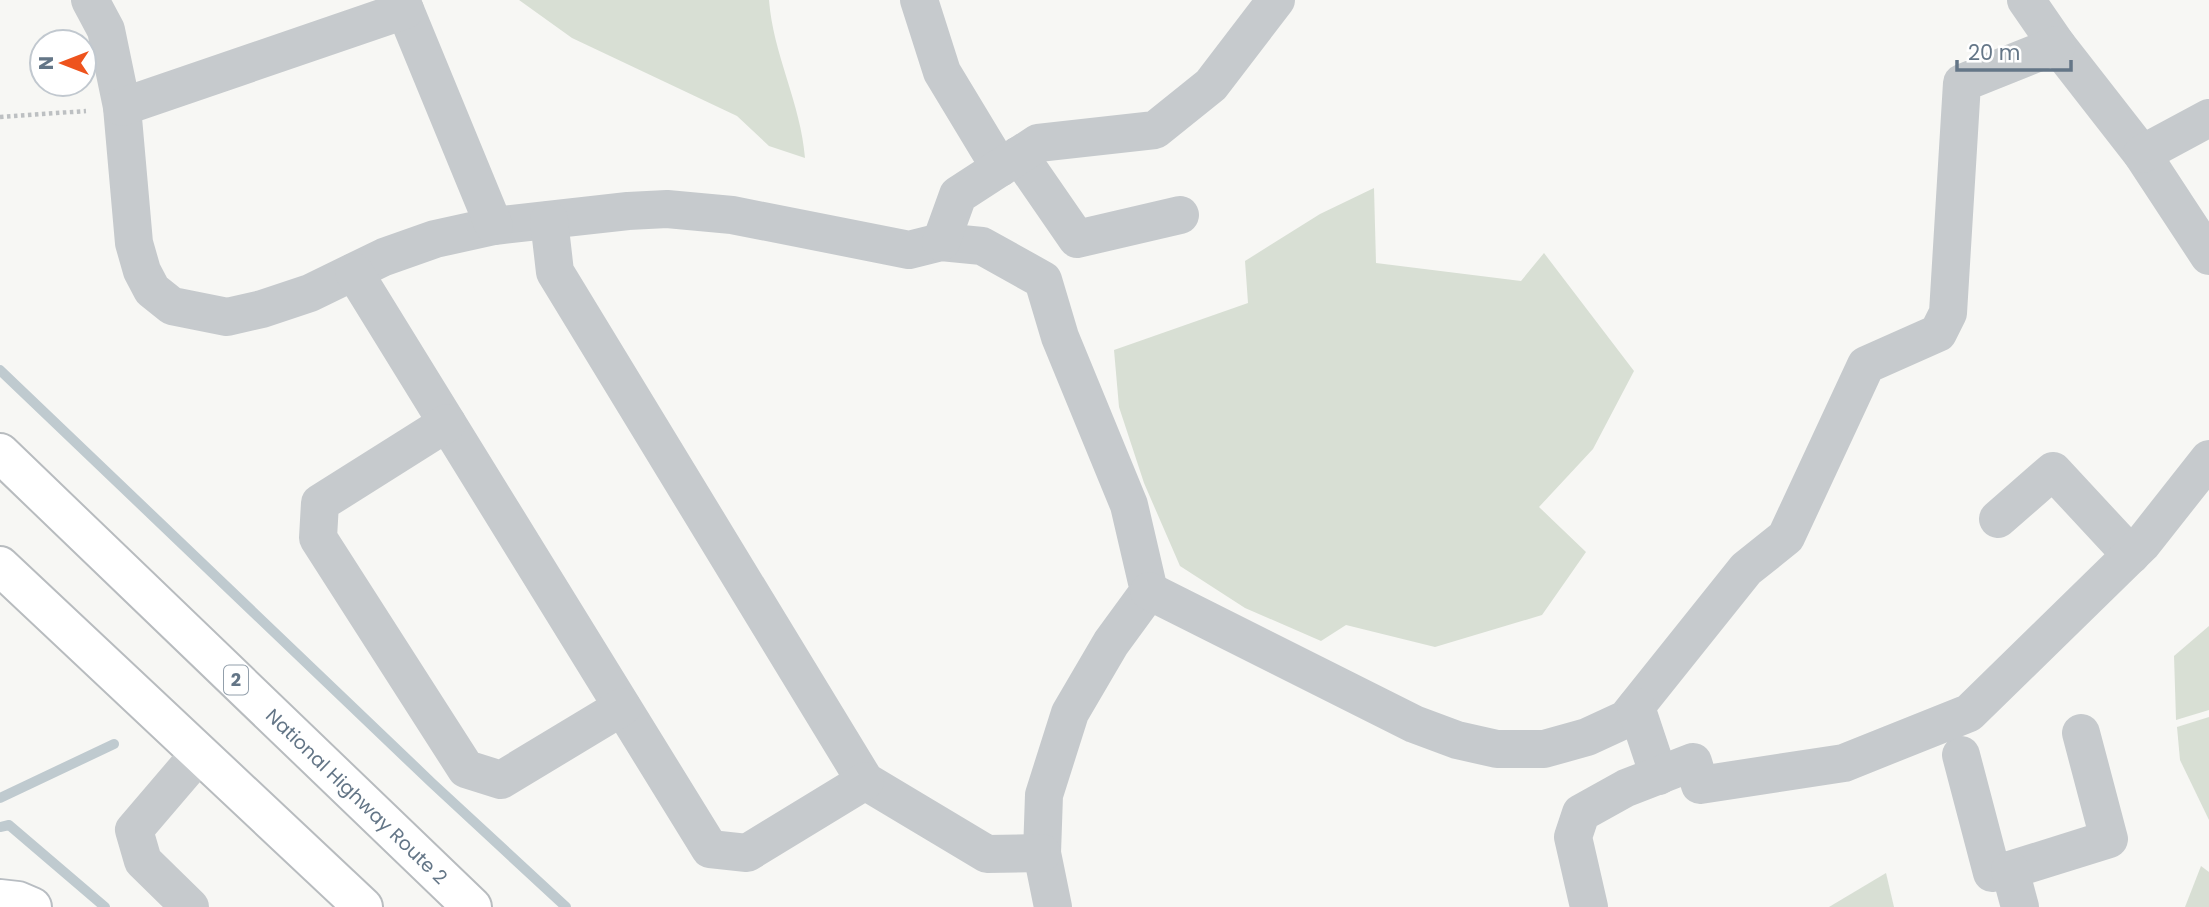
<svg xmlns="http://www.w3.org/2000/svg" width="2209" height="907" font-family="Poppins,sans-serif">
	<rect width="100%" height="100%" fill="#f7f7f4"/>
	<!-- green -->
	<g fill="#d8dfd4">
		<path d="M519 0H769C773 54 801 104 805 158L769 146 737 116 572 38Z"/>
		<path d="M1374 188 1376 263 1521 281 1544 253 1634 371 1593 449 1539 507 1586 552 1542 615 1435 647 1346 625 1321 641 1245 608 1180 566 1144 483 1119 407 1114 350 1248 303 1245 261 1320 214Z"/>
		<path d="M2209 626V710L2176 720 2174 656Z"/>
		<path d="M2209 717V820L2180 760 2177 727Z"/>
		<path d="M2201 866 2209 872V907H2185Z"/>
		<path d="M1886 873 1894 907H1829Z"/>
	</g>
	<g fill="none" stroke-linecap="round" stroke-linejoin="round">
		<!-- stream -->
		<g stroke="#bfcacf" stroke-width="10">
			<path d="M0 370 432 783 566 907"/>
			<path d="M0 798 114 744"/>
			<path d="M0 827 9 825 105 907"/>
		</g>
		<defs>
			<path id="secondary" d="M0 899 18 901 32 907"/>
			<g id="highway">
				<path id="s1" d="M0 453 472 907"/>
				<path d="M0 566 363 907"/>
			</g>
		</defs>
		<!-- secondary casing -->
		<use href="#secondary" stroke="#b8bdc2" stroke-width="42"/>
		<!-- highway casing -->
		<use href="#highway" stroke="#b8bcbf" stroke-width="42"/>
		<!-- path -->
		<path stroke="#bdc0c2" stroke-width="4.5" stroke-dasharray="3.5 3.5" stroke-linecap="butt" d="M0 117 86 111"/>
		<!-- street -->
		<g stroke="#c6cacd" stroke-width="38">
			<path d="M90 0 106 30 122 107 134 243 142 271 152 290 172 306 227 317 262 309 310 293 384 257 435 239 494 226 628 211 667 209 732 215 909 250 941 242 982 246 1043 280 1060 337 1129 505 1149 591 1111 643 1070 713 1044 795 1042 853 1053 907"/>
			<path d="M401 0 494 226"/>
			<path d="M919 0 942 72 1000 168"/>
			<path d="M2026 0 2057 45 2142 154 2209 256"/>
			<path d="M122 107 405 10"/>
			<path d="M2142 154 2209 118"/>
			<path d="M1019 155 1077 239 1180 215"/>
			<path d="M549 220 555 272 865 781 987 854 1042 853"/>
			<path d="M941 242 958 195 1038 143 1155 130 1211 85 1276 0"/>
			<path d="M354 272 710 849 747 853 865 781"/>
			<path d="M447 423 320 503 318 538 466 769 501 780 622 707"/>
			<path d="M1998 519 2053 471 2131 555"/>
			<path d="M1149 591 1414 724 1457 740 1497 749H1544L1587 737 1626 719 1746 569 1786 537 1866 365 1938 333 1948 313 1962 83 2057 45"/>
			<path d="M1636 707 1659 776"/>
			<path d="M1961 755 1992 873 2010 870 2109 839 2081 733"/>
			<path d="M2010 870 2020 907"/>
			<path d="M190 907 143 861 134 830 199 754"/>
			<path d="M1589 907 1573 837 1581 813 1626 788 1693 762 1700 785 1844 763 1969 713 2142 544 2209 459"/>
		</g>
		<!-- secondary -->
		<use href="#secondary" stroke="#fff" stroke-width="38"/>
		<!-- highway -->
		<use href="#highway" stroke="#fff" stroke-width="38"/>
	</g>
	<g text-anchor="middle" stroke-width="7" stroke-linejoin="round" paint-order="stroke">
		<!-- shield labels -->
		<rect fill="#fff" stroke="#929fab" stroke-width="2" x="224" y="665.5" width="24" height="29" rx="5"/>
		<g font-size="18" font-weight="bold" fill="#647687">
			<text x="236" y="686">2</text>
		</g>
		<!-- street labels -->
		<g font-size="19" fill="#647687" stroke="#fff">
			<text dy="7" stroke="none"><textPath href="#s1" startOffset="495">National Highway Route 2</textPath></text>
		</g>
	</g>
	<!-- north arrow -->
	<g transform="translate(63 63) rotate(270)"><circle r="33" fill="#ffffff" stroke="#c1c8cf" stroke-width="2"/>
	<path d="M0-5L12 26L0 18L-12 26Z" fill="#ee531d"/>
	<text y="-10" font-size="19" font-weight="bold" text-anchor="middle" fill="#647687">N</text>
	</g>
	<!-- scale -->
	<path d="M1957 60v10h114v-10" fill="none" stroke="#647687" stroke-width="3.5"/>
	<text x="1968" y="60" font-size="21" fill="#647687" stroke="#ffffff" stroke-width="5" paint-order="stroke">20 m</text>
</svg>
